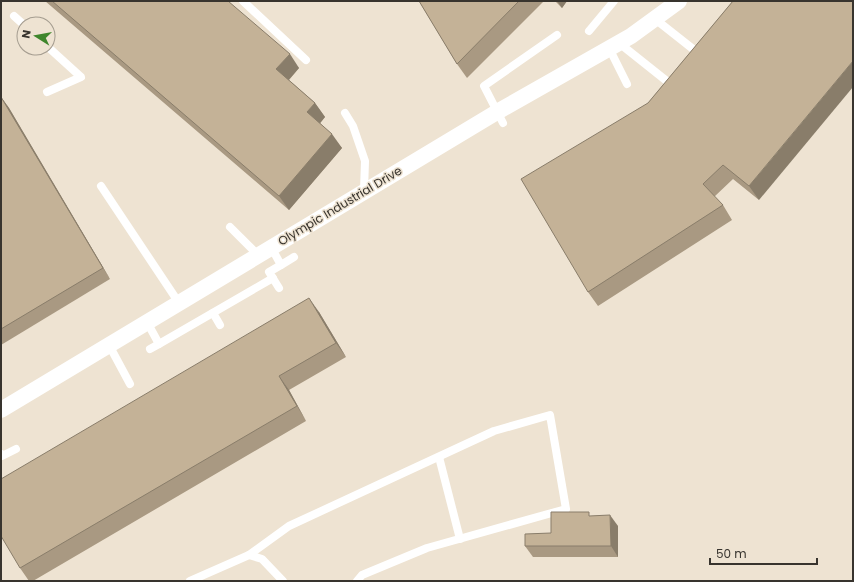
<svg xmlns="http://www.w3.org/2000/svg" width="854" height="582" font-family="Poppins,sans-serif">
	<rect width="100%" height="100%" fill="#eee3d2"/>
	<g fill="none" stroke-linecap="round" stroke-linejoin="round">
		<!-- service -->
		<g stroke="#fff" stroke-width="8">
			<path d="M243 1 306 60"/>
			<path d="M14 16 24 25"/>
			<path d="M655 19 693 49"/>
			<path d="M589 31 614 1"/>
			<path d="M619 43 673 86"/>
			<path d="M609 48 627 84"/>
			<path d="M47 92 81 77 48 47"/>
			<path d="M345 113 353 126 365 161 364 191"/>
			<path d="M503 123 484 86 557 35"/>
			<path d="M101 186 179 303"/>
			<path d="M230 227 258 255"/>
			<path d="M271 247 281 265 294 257"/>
			<path d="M279 288 269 272 281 265"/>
			<path d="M213 313 220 325"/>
			<path d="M147 322 159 344 150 349"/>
			<path d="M159 344 273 278"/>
			<path d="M109 345 130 384"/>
			<path d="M1 454 2 456 16 449"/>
			<path d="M439 457 460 539"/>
			<path d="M249 555 262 559 283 581"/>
			<path d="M190 581 249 555 289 526 494 431 550 415 566 509 427 548 362 575 357 581"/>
		</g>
		<!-- minor -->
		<path stroke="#fff" stroke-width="16" d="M1 410 497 112 631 36 679 1"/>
	</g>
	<!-- wall -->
	<g fill="#a99982">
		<path d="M45 1H228L299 68 289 80 315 103 325 117 320 123 342 148 289 210Z"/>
		<path d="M419 1H544L467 78 457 64Z"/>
		<path d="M555 1H567L562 8Z"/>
		<path d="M733 1 759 200 733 179 714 197 723 205 732 220 598 306 588 292 648 103Z"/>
		<path d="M1 97 9 108 110 279 1 345Z"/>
		<path d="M319 312 346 357 289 390 306 421 33 581H29L20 568Z"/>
		<path d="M592 516 618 526V557H533L525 546Z"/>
	</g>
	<!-- shaded-wall -->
	<g fill="#897d6a">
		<path d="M557 1H567L562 8Z"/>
		<path d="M290 54 299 68 286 83 276 69Z"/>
		<path d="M853 61V87L759 200 749 186Z"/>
		<path d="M1 97 9 108 110 279 103 268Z"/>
		<path d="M315 103 325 117 317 127 307 112Z"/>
		<path d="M332 134 342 148 289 210 279 196Z"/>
		<path d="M309 298 319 312 346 357 336 343Z"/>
		<path d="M279 376 289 390 306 421Z"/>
		<path d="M610 515 618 526V557L611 546Z"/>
	</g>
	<!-- building -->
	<g fill="#c4b297" stroke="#897d6a">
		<path d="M52 1H228L290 54 276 69 315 103 307 112 332 134 279 196Z"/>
		<path d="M419 1H519L457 64Z"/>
		<path d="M733 1H853V61L749 186 723 165 703 184 723 205 588 292 521 179 648 103Z"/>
		<path d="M1 97 103 268 1 329Z"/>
		<path d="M309 298 336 343 279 376 297 406 20 568 1 536V479Z"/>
		<path d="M551 512H589V516L610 515 611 546H525V534L551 533Z"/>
	</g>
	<g text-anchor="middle" stroke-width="3" stroke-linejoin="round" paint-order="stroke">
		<!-- street labels -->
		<g font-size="12" fill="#38342e" stroke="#eee3d2">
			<text transform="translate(340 206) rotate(-31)" y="4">Olympic Industrial Drive</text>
		</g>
	</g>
	<!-- border -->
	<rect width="854" height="582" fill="none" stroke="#38342e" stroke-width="4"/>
	<!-- north arrow -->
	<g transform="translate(36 36) rotate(281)"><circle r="19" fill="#eee3d2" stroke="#a59d90"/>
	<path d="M0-3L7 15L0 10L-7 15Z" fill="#3f862c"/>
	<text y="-6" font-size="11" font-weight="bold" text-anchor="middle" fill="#38342e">N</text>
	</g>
	<!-- scale -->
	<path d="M710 558v6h107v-6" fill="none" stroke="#38342e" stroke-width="2"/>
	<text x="716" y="558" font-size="12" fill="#38342e" stroke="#eee3d2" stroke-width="3" paint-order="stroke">50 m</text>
</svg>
